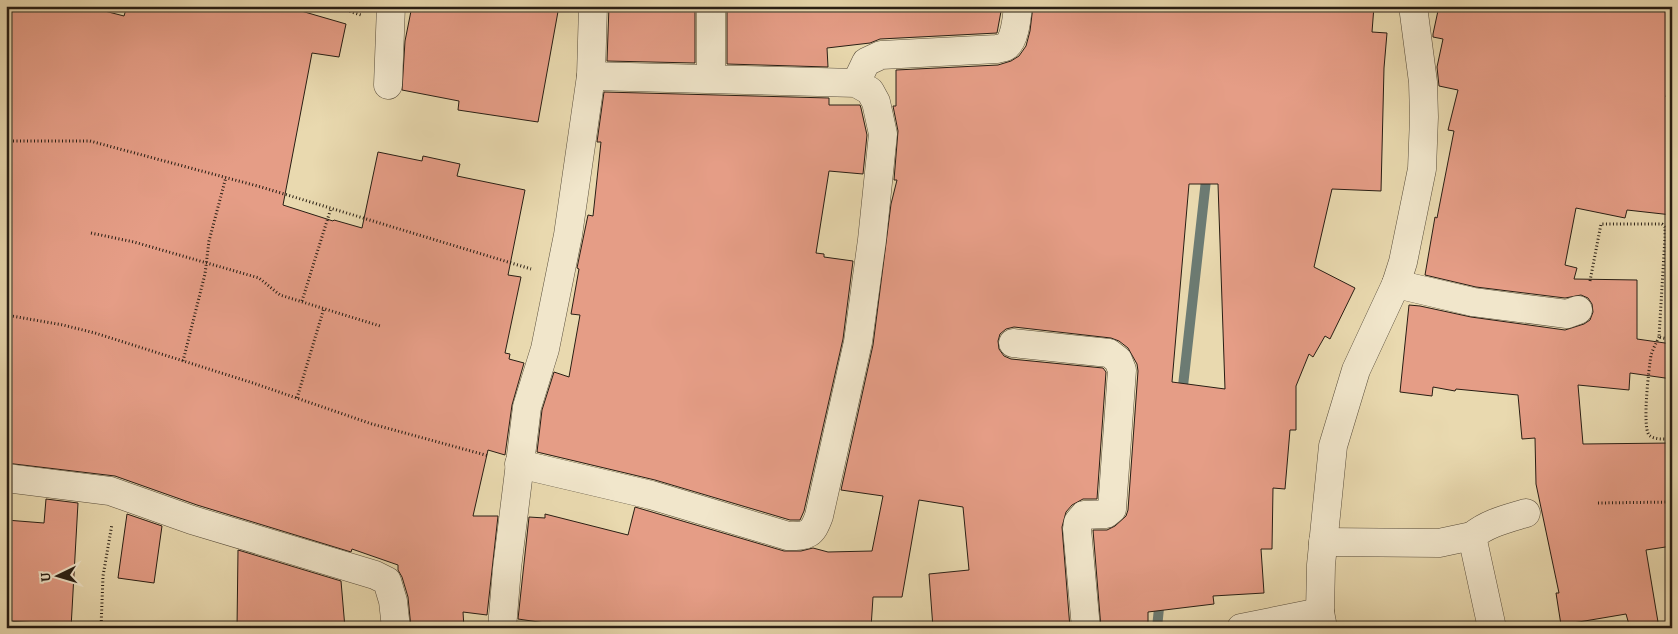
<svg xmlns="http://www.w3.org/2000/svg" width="1678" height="634" font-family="Alegreya,serif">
	<rect width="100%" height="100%" fill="#e9d9af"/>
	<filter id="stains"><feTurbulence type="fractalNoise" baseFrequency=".004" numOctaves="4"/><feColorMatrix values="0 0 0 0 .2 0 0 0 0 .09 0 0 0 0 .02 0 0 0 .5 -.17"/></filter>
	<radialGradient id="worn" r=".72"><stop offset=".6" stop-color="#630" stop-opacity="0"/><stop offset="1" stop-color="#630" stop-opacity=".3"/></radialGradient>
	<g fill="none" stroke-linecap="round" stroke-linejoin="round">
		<!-- stream -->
		<g stroke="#6c7b73" stroke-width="10">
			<path d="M1182 395 1207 171"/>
			<path d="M1157 628 1160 598"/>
		</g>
	</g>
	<!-- building -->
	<g fill="#e59d86" stroke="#281e14" fill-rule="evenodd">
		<path d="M6 6H85L124 16 127 6H284L346 24 339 57 312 53 283 205 333 221 334 220 362 228 378 152 422 161 423 156 460 164 457 176 525 190 508 275 521 277 505 353 510 354 509 359 524 363 512 405 505 455 488 450 473 516H498L487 615 463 612 464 628H411L408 597 402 577 398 570V565L352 549 351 552 197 505 115 476 6 463Z"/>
		<path d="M412 6H559L538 122 458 110 459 101 402 90 405 41Z"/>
		<path d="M609 6H695V63L607 61Z"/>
		<path d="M727 6H826V11L871 6H1002L997 33 880 39 870 43 827 48 828 67 727 64Z"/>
		<path d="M1033 6H1374L1372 32 1387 33 1384 68 1381 191 1332 189 1314 267 1355 288 1330 339 1325 336 1313 357 1309 354 1296 386V430H1290L1285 489 1273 488 1272 549H1261L1264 593 1213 596 1214 604 1148 612V623L1101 628 1093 530H1107L1115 526 1126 516 1128 510 1138 371 1137 364 1128 348 1119 341 1111 338 1014 327 1006 329 1000 334 998 341 999 349 1004 356 1011 359 1103 368 1106 372 1097 499H1083L1072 505 1066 512 1062 527 1070 628H933L929 574 969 570 963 507 919 500 902 597H873L871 628H559V625L518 619 529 517 545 518V514L628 535 635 507 784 551H801L813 548 828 552 872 551 883 496 841 490 873 345 891 204 897 180H894L898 131 893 106H896V70L998 65 1011 61 1019 56 1026 46 1030 31ZM1189 184H1218L1225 389 1172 382Z"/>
		<path d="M1439 6H1672V63L1666 97 1672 98V215L1627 210 1625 218 1576 208 1565 265 1577 268 1574 279 1637 280V339L1672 344V379L1630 373 1629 390 1578 385 1583 444 1672 443V546L1646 550 1659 628H1630L1626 614 1561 625 1556 593H1559L1536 484 1535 438 1522 439 1518 395 1456 389 1455 391 1433 387 1432 396 1400 392 1409 305 1420 306 1471 317 1565 330 1584 324 1590 320 1593 312 1592 304 1588 298 1581 295 1565 298 1476 287 1425 275 1435 217 1437 218 1454 131 1448 130 1458 90 1439 86 1437 67 1443 39 1433 37V34Z"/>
		<path d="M604 92 829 98V105H860L861 108 867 135 863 174 829 171 816 253 824 254V257L853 261 843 339 804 511 800 520H790L655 480 537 452 542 410 554 372 569 377 580 315 571 314 579 269 577 268 588 215 593 216 601 142H597Z"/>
		<path d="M46 499 78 503 71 628H40V623L6 621V520L44 523Z"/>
		<path d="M127 514 162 526 154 583 118 578Z"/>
		<path d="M238 550 341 581 345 628H237Z"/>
	</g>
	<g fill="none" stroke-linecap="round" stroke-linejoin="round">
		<defs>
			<g id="street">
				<path d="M711 78V6"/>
				<path d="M856 83 866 62 881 55 997 49C1000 48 1003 48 1005 47 1015 42 1017 16 1018 6"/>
				<path d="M388 85 391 6"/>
				<path d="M1396 284 1473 302 1567 314 1578 310"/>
				<path d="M1013 343 1109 353 1118 360 1122 370 1112 509 1106 514 1084 515 1078 522 1077 529 1086 628"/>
				<path d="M519 464 651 495 788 536C808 536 812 535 819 516L858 342 872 240 883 134 876 102 870 91 856 83 591 76"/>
				<path d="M6 478 110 491 192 520 375 575 387 581 393 601 396 628"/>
				<path d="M1472 536C1488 523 1506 519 1526 513"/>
				<path d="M1323 542 1439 543 1472 536 1492 628"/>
				<path d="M502 628 507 568 527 407 545 349 568 235 591 76 593 6"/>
				<path d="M1241 628 1320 612"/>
				<path d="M1323 628 1320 612 1321 565 1333 446 1356 370 1396 284 1403 262 1422 169 1424 117 1423 82 1413 6"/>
			</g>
		</defs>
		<!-- street casing -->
		<use href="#street" stroke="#584d3b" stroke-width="29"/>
		<!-- path -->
		<g stroke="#281e14" stroke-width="3" stroke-dasharray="1 2.5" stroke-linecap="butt">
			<path d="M333 6 361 15"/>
			<path d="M6 141H90L261 187 531 269"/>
			<path d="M91 233 134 242 259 278 280 295 380 326"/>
			<path d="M1590 281 1601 224H1662L1665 227V237L1659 337 1672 340"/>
			<path d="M302 301 331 208"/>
			<path d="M6 315 63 325 95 333 253 383 372 424 489 456"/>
			<path d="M1659 337C1656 343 1653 349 1651 355 1649 368 1642 426 1649 435 1654 440 1665 439 1672 439"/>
			<path d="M183 361 205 274 209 241 226 177"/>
			<path d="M297 398 324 308"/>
			<path d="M1598 503 1672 502"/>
			<path d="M101 628 103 576 112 524"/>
		</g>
		<!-- street -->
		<use href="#street" stroke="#f1e6cb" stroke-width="28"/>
	</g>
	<!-- margin -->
	<rect width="1678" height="634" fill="none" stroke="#e9d9af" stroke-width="25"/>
	<rect x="8" y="8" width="1663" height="619" fill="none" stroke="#281e14" stroke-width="2.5"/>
	<rect x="12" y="12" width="1653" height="609" fill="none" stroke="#281e14"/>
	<!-- north arrow -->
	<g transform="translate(58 576) rotate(265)" stroke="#f1e6cb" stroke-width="4" paint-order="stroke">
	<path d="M0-4L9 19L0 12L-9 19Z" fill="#281e14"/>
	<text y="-8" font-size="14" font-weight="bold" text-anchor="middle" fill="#281e14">U</text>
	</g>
	<rect width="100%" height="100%" filter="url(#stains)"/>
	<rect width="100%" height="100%" fill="url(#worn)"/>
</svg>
